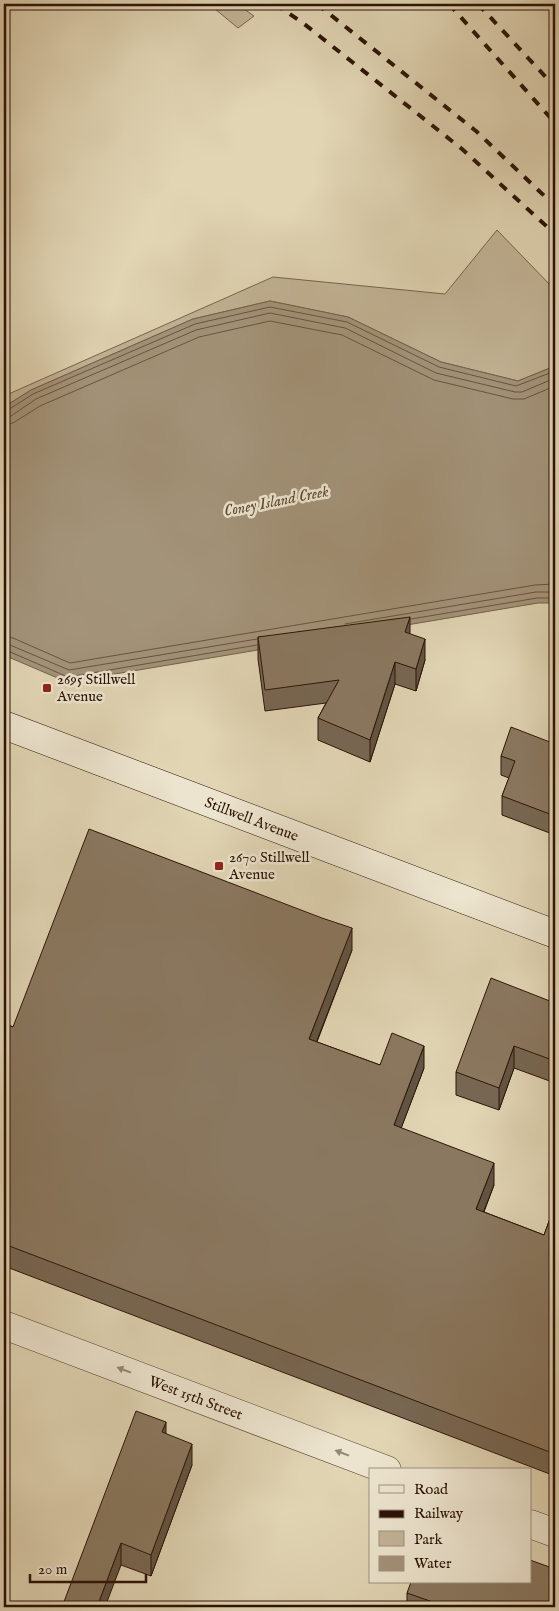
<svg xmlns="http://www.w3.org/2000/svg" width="559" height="1611" font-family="'IM FELL English',serif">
	<rect width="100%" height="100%" fill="#e1d5b4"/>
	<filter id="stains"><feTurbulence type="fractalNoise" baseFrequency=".004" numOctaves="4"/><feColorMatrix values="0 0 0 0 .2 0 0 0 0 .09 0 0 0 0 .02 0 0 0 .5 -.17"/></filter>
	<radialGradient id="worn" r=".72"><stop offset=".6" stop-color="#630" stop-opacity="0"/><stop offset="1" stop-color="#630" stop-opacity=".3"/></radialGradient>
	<!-- green -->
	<g fill="#c2b496" stroke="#77644e">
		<path d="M209 4H237L254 16 238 28Z"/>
		<path d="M497 230 555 290V366L518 381 441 362 348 317 270 301 193 319 31 390 4 407V396L273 277 445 294Z"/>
	</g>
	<!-- water -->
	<path fill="#a39379" stroke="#73604b" d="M270 301 348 317 441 362 518 381 555 366V603H538L67 682 6 656 4 657V407L31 390 193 319Z"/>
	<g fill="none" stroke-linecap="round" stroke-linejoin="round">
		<!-- shore -->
		<g stroke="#685340" stroke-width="1">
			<path d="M4 411 8 410 33 394 195 324 270 307 347 322 439 367 516 386 555 371"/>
			<path d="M4 417 11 416 36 399 196 330 270 313 345 328 436 373 515 392H522L555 378"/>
			<path d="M4 425 13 423 40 406 199 337 270 321 342 335 434 380 513 399H524L555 386"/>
			<path d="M411 619 537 598H555"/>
			<path d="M345 624 536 592H555"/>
			<path d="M4 637 13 638 70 663 535 585 555 584"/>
			<path d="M4 645H10L69 670 257 639"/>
			<path d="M4 651H8L68 677 257 645"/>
		</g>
		<defs>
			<g id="minor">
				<path id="s1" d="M4 1325 387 1470"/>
				<path d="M530 1524 555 1533"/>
			</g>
			<g id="secondary">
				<path id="s2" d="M4 725 555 934"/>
			</g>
		</defs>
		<!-- minor casing -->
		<use href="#minor" stroke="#594432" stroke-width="29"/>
		<!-- secondary casing -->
		<use href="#secondary" stroke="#2c1306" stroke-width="29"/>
		<!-- minor -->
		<use href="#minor" stroke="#ece4ce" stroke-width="28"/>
		<!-- secondary -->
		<use href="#secondary" stroke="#ece4ce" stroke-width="28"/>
		<!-- rail -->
		<g stroke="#2c1306" stroke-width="4" stroke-dasharray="9 9" stroke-linecap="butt">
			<path d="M275 4 303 23 462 149 555 234"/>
			<path d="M317 4 476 131 555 206"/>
			<path d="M449 4 555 123"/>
			<path d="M478 4 555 87"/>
		</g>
	</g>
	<!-- wall -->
	<g fill="#776753" stroke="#2c1306">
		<path d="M410 634 425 660 416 691 395 684 370 762 318 740V718L326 703 265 711 258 659V637Z"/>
		<path d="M555 744V835L502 815V796L509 778 501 775V756Z"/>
		<path d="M352 950 317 1042 380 1065 424 1068 401 1128 494 1185 484 1212 544 1235 555 1205V1476L4 1266V1023L13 1027Z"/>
		<path d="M555 1003V1083L514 1068 499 1110 456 1095V1072Z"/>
		<path d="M166 1434 192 1465 151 1576 121 1565 62 1607Z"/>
		<path d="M407 1593 555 1607H407Z"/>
	</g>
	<!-- shaded-wall -->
	<g fill="#615443" stroke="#2c1306">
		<path d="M410 617V638L405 632Z"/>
		<path d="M425 639V660L416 691V669Z"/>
		<path d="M395 662V684L370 762V740Z"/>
		<path d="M352 928V950L309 1061V1039Z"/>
		<path d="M424 1046V1068L394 1147V1125Z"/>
		<path d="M514 1046V1068L499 1110V1088Z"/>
		<path d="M494 1163V1185L476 1231V1209Z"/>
		<path d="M166 1422V1444L162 1432Z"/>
		<path d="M192 1444V1465L151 1576V1555Z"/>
		<path d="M121 1543V1565L105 1607H97Z"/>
	</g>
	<!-- building -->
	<g fill="#8a7860" stroke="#2c1306">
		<path d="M410 617 405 632 425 639 416 669 395 662 370 740 318 718 339 680 265 690 258 637Z"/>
		<path d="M511 727 555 744V816L502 796 515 761 501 756Z"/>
		<path d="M89 829 322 918 352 928 309 1039 380 1065 392 1033 424 1046 394 1125 494 1163 476 1209 544 1235 555 1205V1454L4 1244V1023L13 1027Z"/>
		<path d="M491 978 555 1003V1061L514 1046 499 1088 456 1072Z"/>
		<path d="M136 1411 166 1422 162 1432 192 1444 151 1555 121 1543 97 1607H62Z"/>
		<path d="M530 1560 555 1569V1607H447L407 1593 411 1582H530Z"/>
		<path d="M253 1605 260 1607H252Z"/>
	</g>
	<!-- one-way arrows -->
	<defs><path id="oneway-solid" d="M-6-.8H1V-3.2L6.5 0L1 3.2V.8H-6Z" transform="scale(1.25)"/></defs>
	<g fill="#968674">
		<use href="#oneway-solid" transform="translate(124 1370) rotate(-159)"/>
		<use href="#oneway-solid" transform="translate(342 1453) rotate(-159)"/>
	</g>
	<!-- markers -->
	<g fill="#8f2418" stroke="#ece4ce" stroke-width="2">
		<rect x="42" y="683" width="10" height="10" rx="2.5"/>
		<rect x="214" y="861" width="10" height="10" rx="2.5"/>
	</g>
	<g text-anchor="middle" stroke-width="5" stroke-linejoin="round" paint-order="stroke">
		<!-- poi labels -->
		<g font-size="15" fill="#2c1306" stroke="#ece4ce" text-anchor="start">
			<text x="57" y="684">2695 Stillwell<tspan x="57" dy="17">Avenue</tspan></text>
			<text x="229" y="862">2670 Stillwell<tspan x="229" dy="17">Avenue</tspan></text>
		</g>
		<!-- street labels -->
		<g font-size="15" fill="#2c1306" stroke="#ece4ce">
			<text dy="5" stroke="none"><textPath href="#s2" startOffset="265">Stillwell Avenue</textPath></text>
			<text dy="5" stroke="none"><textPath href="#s1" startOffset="205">West 15th Street</textPath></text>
		</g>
		<!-- water labels -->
		<g font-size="16" font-style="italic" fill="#5c4634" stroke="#ece4ce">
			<text transform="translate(276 500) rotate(-11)" y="6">Coney Island Creek</text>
		</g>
	</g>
	<!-- margin -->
	<rect width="559" height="1611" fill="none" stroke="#e1d5b4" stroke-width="20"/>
	<rect x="5" y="5" width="549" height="1601" fill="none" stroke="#2c1306" stroke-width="2.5"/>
	<rect x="10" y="10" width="539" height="1591" fill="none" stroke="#2c1306"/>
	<!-- legend -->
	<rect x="369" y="1468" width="162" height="115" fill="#ece4ce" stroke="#9f907e"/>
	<rect x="379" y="1485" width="25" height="8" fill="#ece4ce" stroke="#9f907e"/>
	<text x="414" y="1494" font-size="15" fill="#2c1306">Road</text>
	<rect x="379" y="1510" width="25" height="8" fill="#2c1306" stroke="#9f907e"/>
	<text x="414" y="1518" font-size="15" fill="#2c1306">Railway</text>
	<rect x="379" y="1531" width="25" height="15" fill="#c2b496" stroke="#9f907e"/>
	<text x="414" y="1544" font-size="15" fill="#2c1306">Park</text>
	<rect x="379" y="1556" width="25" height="15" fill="#a39379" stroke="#9f907e"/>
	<text x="414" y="1568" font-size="15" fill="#2c1306">Water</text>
	<!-- scale -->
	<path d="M30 1574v8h116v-8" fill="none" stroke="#2c1306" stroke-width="2.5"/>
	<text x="38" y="1574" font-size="15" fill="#2c1306" stroke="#ece4ce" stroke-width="4" paint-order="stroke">20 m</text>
	<rect width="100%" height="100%" filter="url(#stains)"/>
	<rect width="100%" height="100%" fill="url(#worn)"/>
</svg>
